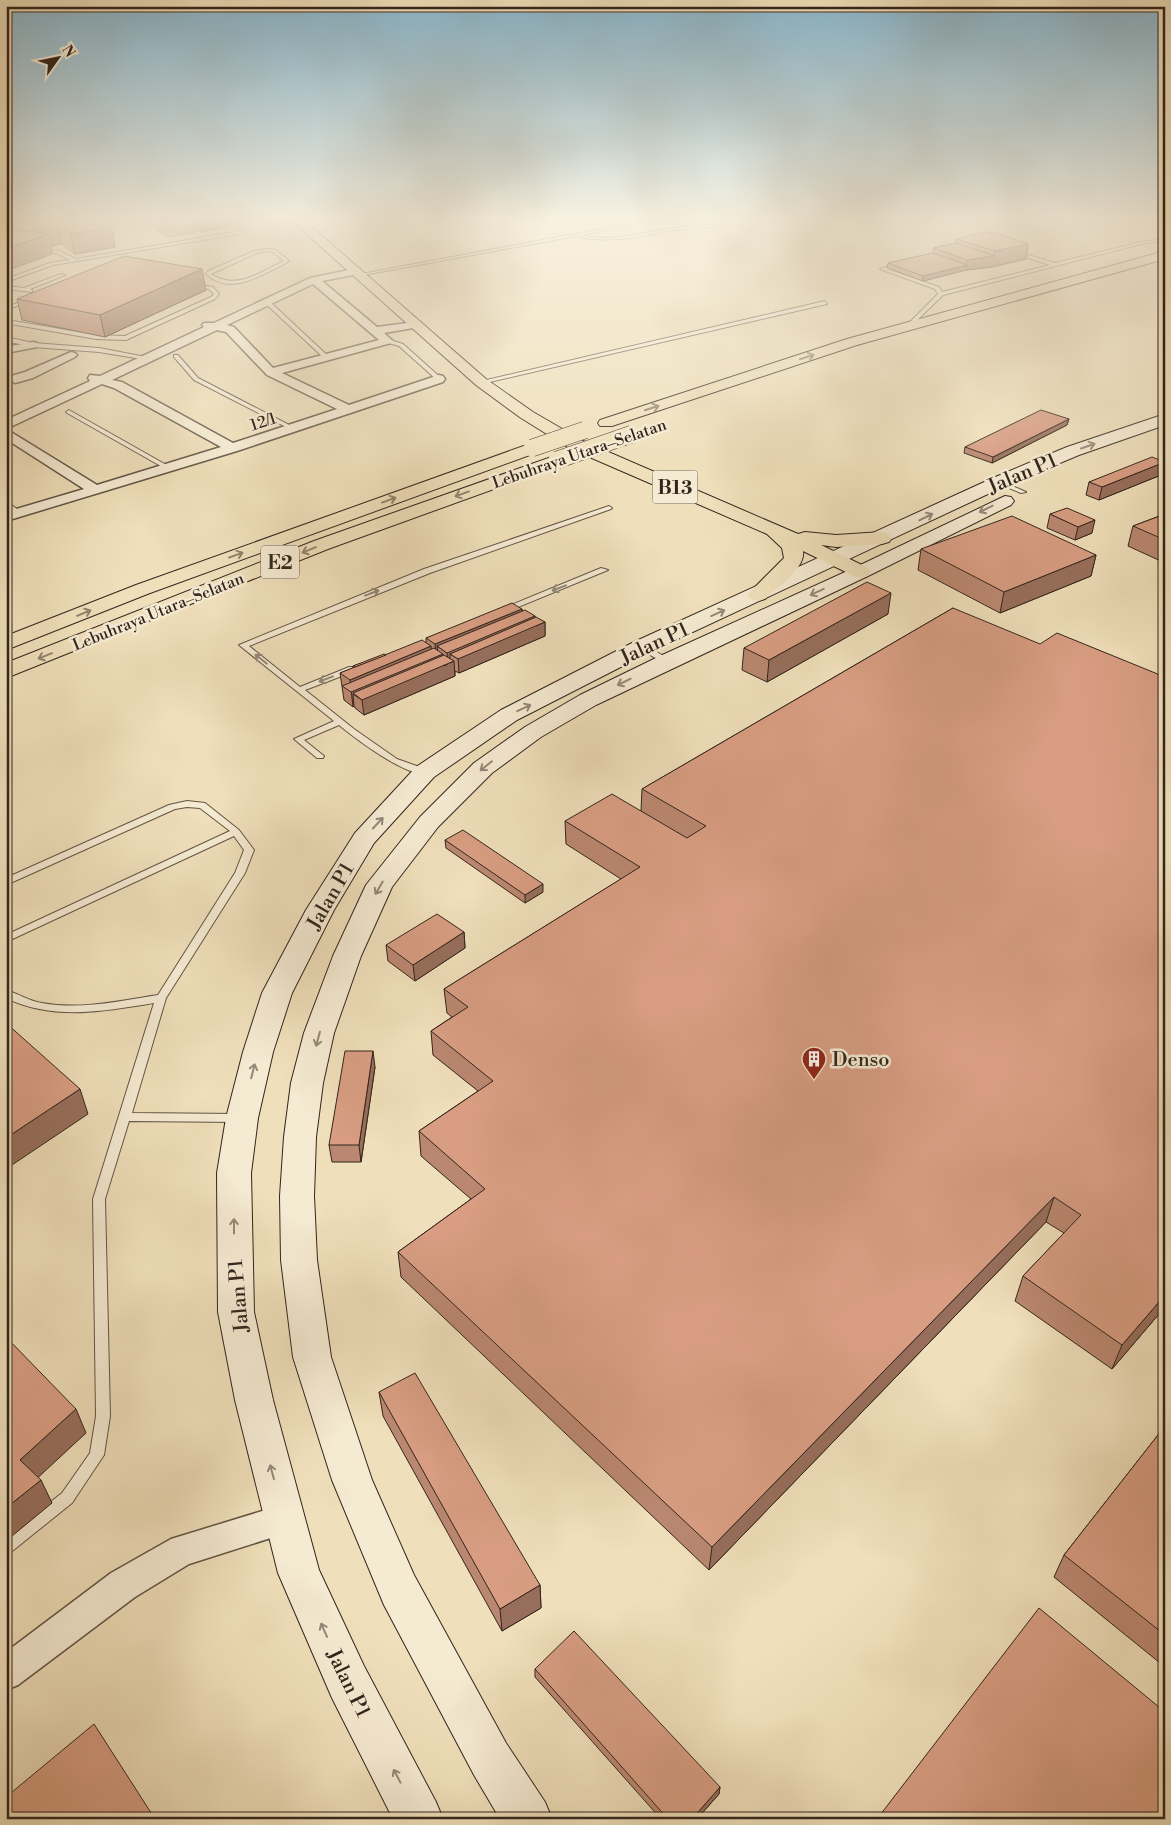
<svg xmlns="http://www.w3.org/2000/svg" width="1171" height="1825" font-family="'Libre Bodoni',serif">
	<rect width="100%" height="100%" fill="#efdfba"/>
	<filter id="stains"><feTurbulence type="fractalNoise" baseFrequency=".004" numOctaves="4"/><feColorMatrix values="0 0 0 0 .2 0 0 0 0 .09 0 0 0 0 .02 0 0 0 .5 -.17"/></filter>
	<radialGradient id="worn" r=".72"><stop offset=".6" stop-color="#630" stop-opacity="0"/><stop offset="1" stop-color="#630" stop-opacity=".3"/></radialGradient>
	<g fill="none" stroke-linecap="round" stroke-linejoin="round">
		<defs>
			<g id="lane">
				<path d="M229 221H234L246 228 245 233 53 265 6 282V279L50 263 70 260 56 253 37 251V249L59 251 76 259 241 231 242 229Z"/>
				<path d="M644 221H652L582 235C612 243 643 232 674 228 697 225 720 224 743 222L745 223C732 228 707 227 691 228 653 232 615 246 576 236L358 276 356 275Z"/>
				<path d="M1165 239V241L1141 244 943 295 908 329 906 328V326L938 294 935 289 880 269 903 262V264L887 269 939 287 942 292 1050 265 1013 253 1015 251 1055 263 1141 242Z"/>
				<path d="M268 249 276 250 289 261C283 265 275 269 268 272 248 282 226 292 206 274L208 271 254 251ZM268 251 273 252 284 261C260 272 237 291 211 274L257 253Z"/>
				<path d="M61 274 65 275 30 289 32 290V292L6 289V286L24 288Z"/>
				<path d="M190 283 213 287 219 294 215 299 126 340 96 339 11 324 6 321V318L13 321 96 335 125 336 211 297 214 294 209 289 190 285Z"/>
				<path d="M29 299 33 300 6 310V307Z"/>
				<path d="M265 301H269L328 356V358H324L265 303Z"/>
				<path d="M825 301 827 304 481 384 478 382Z"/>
				<path d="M6 337 33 343 99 348 151 358 148 360 99 352 33 347 6 341Z"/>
				<path d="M387 339 403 344 441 378V380H437L399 346 385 342V340Z"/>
				<path d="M174 355H178L198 378 295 428 290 429 194 380 174 357Z"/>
				<path d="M69 410 170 467 171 468 166 469 67 413 66 412Z"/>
				<path d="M997 481H1001L1026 492 1021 493 997 483Z"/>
				<path d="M6 501 21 512V514H17L6 506Z"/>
				<path d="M609 506 612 508 611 509 430 573 249 646 300 687 349 667H355V671L305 690 354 729 397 759 428 770 429 772 428 774C406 777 356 739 339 725L304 740 324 756 323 758H317L294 739 334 721 239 645 424 569Z"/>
				<path d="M601 568 608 570 506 612H503L499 610Z"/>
				<path d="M639 645H645L672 661 671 663H665L639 649Z"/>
				<path d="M187 801 205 803 239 830 254 850 245 873 166 998 132 1113 238 1114 242 1115 244 1118 242 1121 238 1122 129 1121 105 1199 110 1416 104 1455 72 1503 11 1552 6 1554V1537L62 1493 90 1453 96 1416 93 1199 154 1003C104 1011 54 1021 6 998V990C19 994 29 1001 42 1003 80 1010 120 1001 158 995L235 873 244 850 234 836 6 942V935L230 831 200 808 187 807 175 809 6 885V878L169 805Z"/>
			</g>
			<g id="street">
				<path d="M354 269 358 270V274L322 281 377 327 415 322 419 323 421 325 419 327 384 333 393 341 391 343 282 373 349 405 439 375 443 376 445 379 443 382 237 451 6 521V512L84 489 6 439V429L97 485 221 447 114 388 102 384 6 429V420L90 381 88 378 90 375 100 376 204 327 202 325 204 323H214L310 278ZM313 284 379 340 273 368 234 327 227 325ZM217 330 226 332 267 375 337 409 233 443 122 382 112 380Z"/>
				<path d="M33 342 37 343 39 345 37 347 6 353V347Z"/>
				<path d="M71 352 75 353 77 355 75 357 33 378 15 383 9 379 11 376 25 372Z"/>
				<path d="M285 1504 296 1508 301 1519 296 1530 189 1564 135 1597 18 1685 6 1690V1652L111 1573 171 1539Z"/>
			</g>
			<g id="secondary">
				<path d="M1165 414V425L1079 455 1005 486 650 652 517 720 434 777 374 843 334 910 292 993 273 1052 258 1118 251 1173 254 1312 273 1400 319 1570 364 1666 436 1802 443 1819H393L332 1698 278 1573 235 1400 218 1312 217 1173 226 1118 243 1052 262 993 306 910 355 833 416 767 501 710 634 642 993 478 1067 447Z"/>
				<path d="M1005 496 1011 497 1014 501 1011 505 868 576 596 705 541 737 492 773 438 827 392 887 361 956 334 1033 323 1083 316 1137 314 1196 317 1260 331 1357 372 1480 414 1575 506 1743 545 1802 552 1819H500L474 1775 384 1605 332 1480 293 1357 281 1260 280 1196 284 1137 291 1083 304 1033 333 956 366 885 420 817 474 763 525 727 580 695 660 656 854 568Z"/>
			</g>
			<path id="primary" d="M292 221H305L486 379 533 412 583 441 798 534 805 532 836 535 882 532 889 534 892 538 889 542 882 544 836 547 821 545 868 568 871 572 868 576 861 578 854 576 803 551C806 568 777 588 765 599L758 601 751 599 748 595 751 591 784 558 782 548 767 534 571 449 521 418 476 385Z"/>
			<g id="highway">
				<path d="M1165 251V259L857 345 612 426H600L598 423 600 420 847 339Z"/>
				<path d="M532 443 538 444 541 448 538 452 150 593 6 650V636L136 585Z"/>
				<path d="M557 455 563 456 566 460 563 464 328 549 6 678V663L314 541Z"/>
			</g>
		</defs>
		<!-- lane casing -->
		<use href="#lane" stroke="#625444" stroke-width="2"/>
		<!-- street casing -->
		<use href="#street" stroke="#625444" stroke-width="3"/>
		<!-- secondary casing -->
		<use href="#secondary" stroke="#33251d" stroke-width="2"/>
		<!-- primary casing -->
		<use href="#primary" stroke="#33251d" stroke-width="2"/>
		<!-- highway casing -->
		<use href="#highway" stroke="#33251d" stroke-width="2"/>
		<!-- lane -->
		<use href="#lane" fill="#f5ead2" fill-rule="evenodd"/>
		<!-- street -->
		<use href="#street" fill="#f5ead2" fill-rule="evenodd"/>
		<!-- secondary -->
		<use href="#secondary" fill="#f5ead2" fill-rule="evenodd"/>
		<!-- primary -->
		<use href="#primary" fill="#efdfba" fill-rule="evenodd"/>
		<!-- highway -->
		<use href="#highway" fill="#efdfba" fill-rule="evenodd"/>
		<defs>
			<g id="highway-bridge">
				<path d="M532 448 585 430"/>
				<path d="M557 460 632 434"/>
			</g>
		</defs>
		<!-- highway-bridge casing -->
		<use href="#highway-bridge" stroke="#33251d" stroke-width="18" stroke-linecap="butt"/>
		<!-- highway-bridge -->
		<use href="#highway-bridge" stroke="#efdfba" stroke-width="17"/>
	</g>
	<!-- wall -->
	<g fill="#ba8770" stroke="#33251d">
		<path d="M6 221H16L15 226 6 225Z"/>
		<path d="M32 221H101L115 247 75 254 62 244 51 246 52 254 33 232 31 225 36 224Z"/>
		<path d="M144 221H228L229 227 201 232 199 230 194 231V233L168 237 144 222Z"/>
		<path d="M956 239 1028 244 1026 259 992 267 966 270 923 281 887 268 888 263 933 253 934 248 956 243Z"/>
		<path d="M206 290 105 337 22 320 17 299Z"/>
		<path d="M1069 419 1067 425 992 463 964 453 965 447Z"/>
		<path d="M1161 475 1099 500 1086 495 1089 482Z"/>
		<path d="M1050 514 1092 533 1075 540 1047 528Z"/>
		<path d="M1165 514V563L1128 546 1133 526Z"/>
		<path d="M921 549 1096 555 1091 576 1000 613 918 570Z"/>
		<path d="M953 608 1165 1307 1112 1369 1015 1301 1023 1276 1064 1233 1046 1222 709 1570 401 1277 398 1252 471 1199 421 1156 419 1131 478 1091 433 1055 431 1031 452 1017 447 1013 444 989 621 879 566 844 565 821 641 811 642 789Z"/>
		<path d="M522 609V611L535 616V618L545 622V636L459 673 455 671V676L364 715 355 708 354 706 353 707 344 700 340 673 353 668V666L386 655 426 643V638Z"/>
		<path d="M888 614 767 682 742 670 744 648Z"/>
		<path d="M445 840 543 892 525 903 446 848Z"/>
		<path d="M464 932 465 948 415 981 388 961 386 945Z"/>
		<path d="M375 1067 361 1162H332L329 1145Z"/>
		<path d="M379 1392 540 1585 541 1608 502 1631 383 1416Z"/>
		<path d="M1165 1426V1667L1054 1577 1064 1555Z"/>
		<path d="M535 1669 720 1787 719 1794 697 1819H661L535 1677Z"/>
	</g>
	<!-- shaded-wall -->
	<g fill="#976e5b" stroke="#33251d" fill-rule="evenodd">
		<path d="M165 221H197L199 230 194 231V233L168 237Z"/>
		<path d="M200 221H228L229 227 201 232Z"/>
		<path d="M58 225 62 244 51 246 52 254 6 271V249L38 238 36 229Z"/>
		<path d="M112 228 115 247 75 254 70 234Z"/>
		<path d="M1028 244 1026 259 992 267 966 270 967 260 994 256 995 251Z"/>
		<path d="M967 265 966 270 923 281V276Z"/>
		<path d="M202 269 206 290 105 337 100 315Z"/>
		<path d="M1069 419 1067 425 992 463 993 457Z"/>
		<path d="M1165 462 1161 475 1099 500 1102 487Z"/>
		<path d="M1095 520 1092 533 1075 540 1078 527Z"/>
		<path d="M1096 555 1091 576 1000 613 1004 592Z"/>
		<path d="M891 593 888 614 767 682 769 660Z"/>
		<path d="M522 609V621L535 616 536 626 545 622V636L459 673 458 659 450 654V663L454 661 455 676 364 715 362 700 353 694 354 706 353 707 350 680 431 646 432 658 436 657 435 644ZM437 646 447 653 448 664 444 666 443 654 438 656Z"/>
		<path d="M543 884V892L525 903V895Z"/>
		<path d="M464 932 465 948 415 981 413 965Z"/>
		<path d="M373 1051 375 1067 361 1162 359 1145Z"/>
		<path d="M80 1089 88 1114 6 1169V1138Z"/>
		<path d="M1054 1197 1046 1222 709 1570 712 1547Z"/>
		<path d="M6 1290 10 1298 6 1300Z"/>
		<path d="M1165 1295V1307L1112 1369 1122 1345Z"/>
		<path d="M6 1318 10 1327 6 1330Z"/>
		<path d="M76 1409 86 1433 31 1484 20 1460Z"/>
		<path d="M41 1480 52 1503 6 1541V1508Z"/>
		<path d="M540 1585 541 1608 502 1631 500 1609Z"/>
		<path d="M720 1787 719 1794 697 1819H692Z"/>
	</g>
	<!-- building -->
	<g fill="#d89d82" stroke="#33251d">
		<path d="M53 221H101L112 228 70 234 58 225 36 229 31 225 54 222Z"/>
		<path d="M6 227 48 234 6 249Z"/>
		<path d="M985 232 996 233 1028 244 995 251 956 239Z"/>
		<path d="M956 243 994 256 967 260 934 248Z"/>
		<path d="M933 253 967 265 923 276 888 263Z"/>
		<path d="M124 256 202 269 100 315 17 299Z"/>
		<path d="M1041 410 1069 419 993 457 965 447Z"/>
		<path d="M1152 457 1165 462 1102 487 1089 482Z"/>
		<path d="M1067 508 1095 520 1078 527 1050 514Z"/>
		<path d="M1165 514V540L1133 526Z"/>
		<path d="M1012 516 1096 555 1004 592 921 549Z"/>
		<path d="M867 582 891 593 769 660 744 648Z"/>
		<path d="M512 603 522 609 435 644 426 638Z"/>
		<path d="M953 608 1040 644 1057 633 1165 677V1295L1122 1345 1023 1276 1081 1215 1054 1197 712 1547 398 1252 485 1189 419 1131 493 1081 431 1031 468 1007 444 989 640 867 565 821 612 794 687 838 706 826 642 789Z"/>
		<path d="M525 610 535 616 447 653 437 646Z"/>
		<path d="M536 617 545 622 458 659 450 654Z"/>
		<path d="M422 640 431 646 350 680 340 673Z"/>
		<path d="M434 648 443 654 351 692 342 686Z"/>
		<path d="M384 654 386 655 355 667 353 666Z"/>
		<path d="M444 655 454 661 362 700 353 693Z"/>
		<path d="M463 830 543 884 525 895 445 840Z"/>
		<path d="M437 914 464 932 413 965 386 945Z"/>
		<path d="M6 1023 80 1089 6 1138Z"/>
		<path d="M345 1051H373L359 1145H329Z"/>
		<path d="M6 1337 76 1409 20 1460 41 1480 6 1508Z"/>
		<path d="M415 1373 540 1585 500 1609 379 1392Z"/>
		<path d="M1165 1426V1635L1064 1555Z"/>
		<path d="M1039 1608 1165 1712V1819H877Z"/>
		<path d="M574 1631 720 1787 692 1819H668L535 1669Z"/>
		<path d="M94 1724 155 1819H6V1797Z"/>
	</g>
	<!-- one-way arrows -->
	<defs><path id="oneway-shaft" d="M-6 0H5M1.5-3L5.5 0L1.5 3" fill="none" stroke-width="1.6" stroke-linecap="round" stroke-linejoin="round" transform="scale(1.25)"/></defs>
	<g stroke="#91826c">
		<use href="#oneway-shaft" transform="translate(807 357) rotate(-18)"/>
		<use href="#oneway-shaft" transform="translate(652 408) rotate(-18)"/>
		<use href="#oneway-shaft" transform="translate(462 494) rotate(160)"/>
		<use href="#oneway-shaft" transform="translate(389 500) rotate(-20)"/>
		<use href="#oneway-shaft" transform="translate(309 550) rotate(158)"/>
		<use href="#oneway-shaft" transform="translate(236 555) rotate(-20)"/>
		<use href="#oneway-shaft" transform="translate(84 613) rotate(-22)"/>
		<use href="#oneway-shaft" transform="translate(45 656) rotate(158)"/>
	</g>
	<g stroke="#948878">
		<use href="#oneway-shaft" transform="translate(1088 446) rotate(-19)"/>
		<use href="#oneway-shaft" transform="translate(986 509) rotate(154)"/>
		<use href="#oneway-shaft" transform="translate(926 517) rotate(-26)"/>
		<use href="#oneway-shaft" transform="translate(559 588) rotate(159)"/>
		<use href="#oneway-shaft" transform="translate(817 592) rotate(155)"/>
		<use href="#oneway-shaft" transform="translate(372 593) rotate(-21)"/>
		<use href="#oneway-shaft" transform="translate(718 613) rotate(-24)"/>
		<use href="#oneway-shaft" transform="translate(261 659) rotate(-141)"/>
		<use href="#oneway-shaft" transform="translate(326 679) rotate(159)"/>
		<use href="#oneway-shaft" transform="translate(624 682) rotate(154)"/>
		<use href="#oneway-shaft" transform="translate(524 708) rotate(-25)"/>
		<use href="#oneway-shaft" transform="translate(486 766) rotate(141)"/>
		<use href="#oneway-shaft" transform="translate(378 823) rotate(-47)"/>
		<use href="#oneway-shaft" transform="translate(379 888) rotate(120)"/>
		<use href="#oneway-shaft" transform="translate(318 1039) rotate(105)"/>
		<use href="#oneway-shaft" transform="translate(253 1071) rotate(-76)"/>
		<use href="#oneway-shaft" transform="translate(234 1226) rotate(-90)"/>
		<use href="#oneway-shaft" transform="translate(272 1472) rotate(-105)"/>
		<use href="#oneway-shaft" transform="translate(324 1630) rotate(-114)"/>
		<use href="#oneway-shaft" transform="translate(397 1776) rotate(-118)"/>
	</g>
	<!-- sky -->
	<linearGradient id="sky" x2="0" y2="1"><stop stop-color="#89b8d0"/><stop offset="0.46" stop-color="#f8f1e0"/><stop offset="1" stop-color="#f8f1e0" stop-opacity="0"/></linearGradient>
	<rect width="1171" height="476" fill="url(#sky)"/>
	<!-- icons -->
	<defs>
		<symbol id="building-pin" viewBox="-11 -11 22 30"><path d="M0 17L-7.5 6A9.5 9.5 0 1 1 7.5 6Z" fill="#8f2418" stroke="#f5ead2"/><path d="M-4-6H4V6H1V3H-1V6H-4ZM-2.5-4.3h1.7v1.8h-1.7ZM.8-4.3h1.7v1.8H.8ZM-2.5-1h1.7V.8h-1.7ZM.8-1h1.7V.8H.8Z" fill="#fff"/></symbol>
	</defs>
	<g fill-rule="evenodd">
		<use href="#building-pin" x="800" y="1045" width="28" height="38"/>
	</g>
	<g text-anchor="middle" stroke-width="5" stroke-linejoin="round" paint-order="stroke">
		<!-- far-street labels -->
		<g font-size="16" fill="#33251d" stroke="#f5ead2">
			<text transform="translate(263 421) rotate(-18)" y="6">12/1</text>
			<text transform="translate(579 453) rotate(-19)" y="6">Lebuhraya Utara–Selatan</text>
			<text transform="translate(158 611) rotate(-22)" y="6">Lebuhraya Utara–Selatan</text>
		</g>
		<!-- shield labels -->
		<g fill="#f5ead2" stroke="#6d6053" stroke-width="1">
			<rect x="652.5" y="470.5" width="45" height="33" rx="4"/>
			<rect x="261" y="545.5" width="38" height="33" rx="4"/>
		</g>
		<g font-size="19" font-weight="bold" fill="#33251d">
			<text x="675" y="494">B13</text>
			<text x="280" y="569">E2</text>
		</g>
		<!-- street labels -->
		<g font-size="20" fill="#33251d" stroke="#f5ead2">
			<text transform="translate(1022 473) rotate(-23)" y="7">Jalan P1</text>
			<text transform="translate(654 643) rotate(-25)" y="7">Jalan P1</text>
			<text transform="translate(330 896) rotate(-60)" y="7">Jalan P1</text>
			<text transform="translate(238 1296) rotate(-95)" y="7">Jalan P1</text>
			<text transform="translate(349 1683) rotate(64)" y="7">Jalan P1</text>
		</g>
		<!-- poi labels -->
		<g font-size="20" fill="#33251d" stroke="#f5ead2" text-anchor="start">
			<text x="832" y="1066">Denso</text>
		</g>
	</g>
	<!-- margin -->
	<rect width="1171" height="1825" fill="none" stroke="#efdfba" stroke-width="25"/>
	<rect x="8" y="8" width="1156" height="1810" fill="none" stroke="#33251d" stroke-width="2.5"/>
	<rect x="12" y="12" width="1146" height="1800" fill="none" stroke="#33251d"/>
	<!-- north arrow -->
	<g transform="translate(58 58) rotate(57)" stroke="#f5ead2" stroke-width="4" paint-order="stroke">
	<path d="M0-4L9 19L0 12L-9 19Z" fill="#33251d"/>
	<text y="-8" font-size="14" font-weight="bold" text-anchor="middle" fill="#33251d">N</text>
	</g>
	<rect width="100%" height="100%" filter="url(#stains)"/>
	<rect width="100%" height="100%" fill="url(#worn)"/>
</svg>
